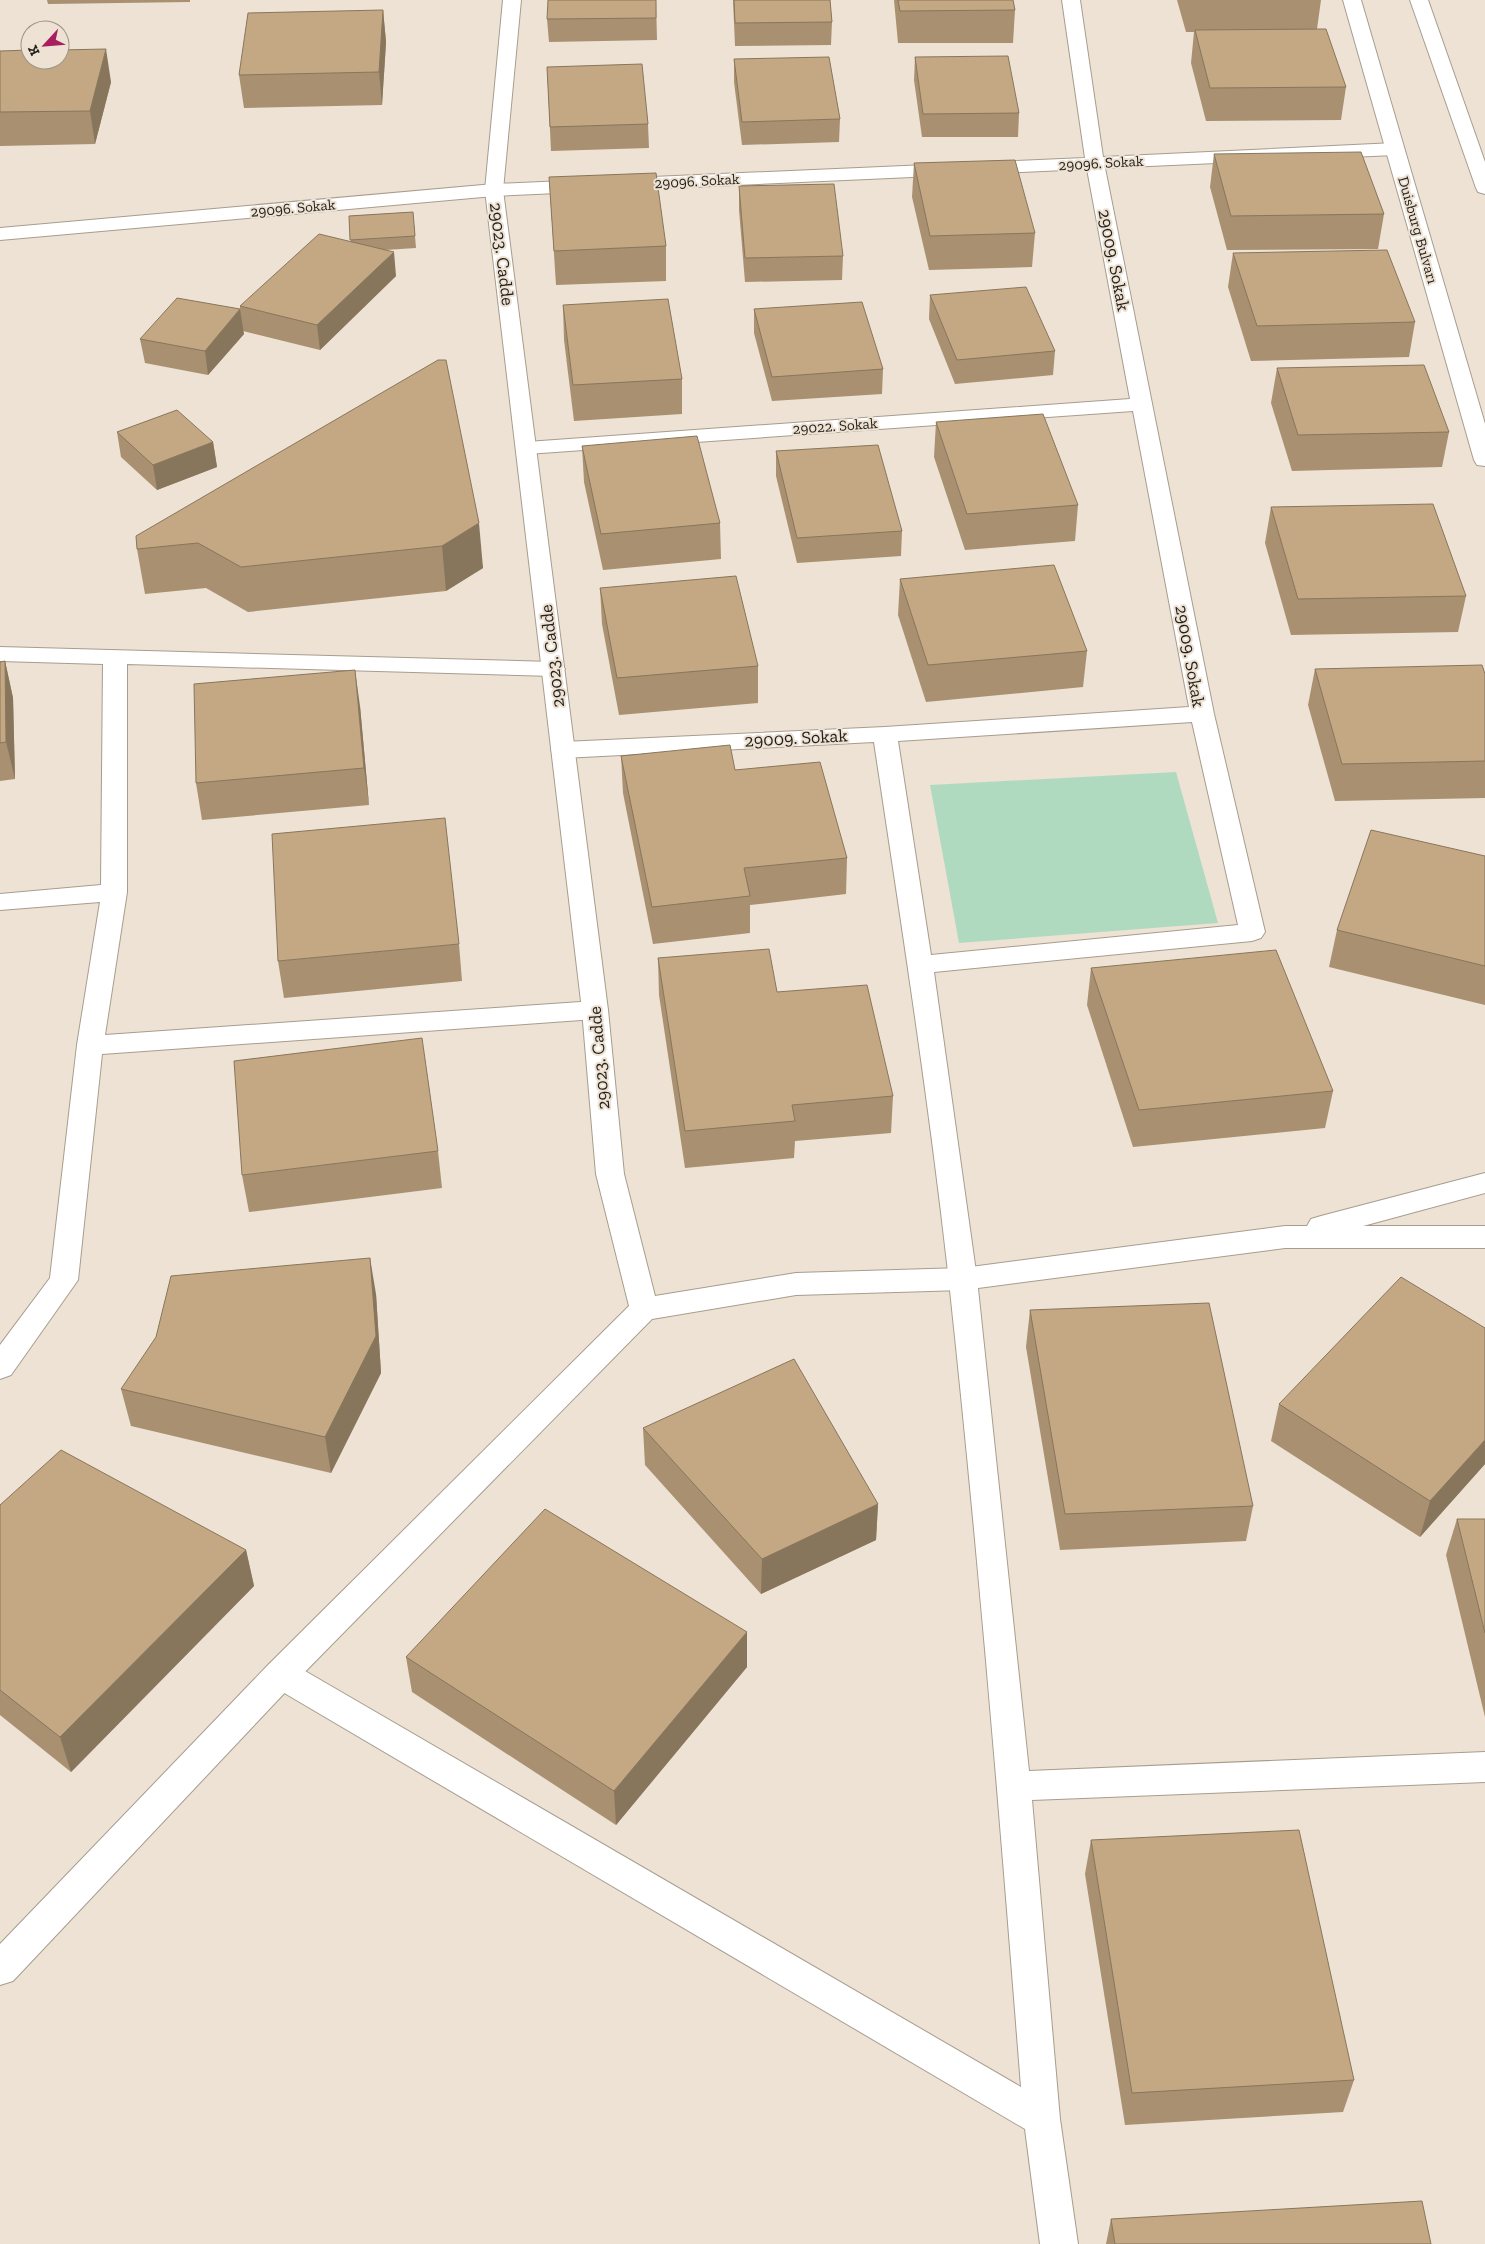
<svg xmlns="http://www.w3.org/2000/svg" width="1485" height="2244" font-family="'Zilla Slab',serif">
	<rect width="100%" height="100%" fill="#ede2d4"/>
	<!-- green -->
	<path fill="#b0dac0" d="M1176 772 1218 923 959 943 930 785Z"/>
	<g fill="none" stroke-linecap="round" stroke-linejoin="round">
		<defs>
			<g id="minor">
				<path d="M1062 0H1080L1103 157 1395 143 1402 145 1404 149 1402 153 1395 155 1105 168 1214 714 1265 932 1261 938 1252 941 934 972 977 1279 1029 1771 1485 1752V1782L1032 1800 1060 2119 1078 2244H1040L1025 2129 269 1684 265 1674 269 1664 281 1660 293 1664 1021 2087C1000 1818 978 1549 949 1281 929 1101 901 921 874 742L563 758 555 755 551 750 555 745 563 742 885 727 1189 707 1133 411 527 454 519 453 516 448 519 443 527 442 1130 399 1087 169 494 196 0 240V228L494 184 1085 158ZM1192 722 1238 925 931 955 898 741Z"/>
				<path d="M0 647 553 662 561 664 565 669 561 674 553 676 127 664V892L105 1035 595 1001 604 1004 608 1010 604 1016 595 1019 102 1054 78 1280 11 1375 0 1379V1345L50 1278 77 1045 100 902 0 910V894L101 885 103 664 0 661Z"/>
			</g>
			<path id="tertiary" d="M503 0H521L503 190 608 1010 624 1174 655 1296 796 1273 963 1268 1285 1226H1307L1311 1219 1321 1216 1485 1173V1193L1363 1226H1485V1248H1285L963 1290 796 1295 652 1319 293 1684 13 1981 0 1985V1944L269 1664 629 1306 596 1174 582 1010 485 190Z"/>
			<g id="secondary">
				<path d="M1343 0H1361L1485 424V466L1477 465 1474 460Z"/>
				<path d="M1410 0H1428L1485 162V194L1478 192 1476 188Z"/>
			</g>
		</defs>
		<!-- minor casing -->
		<use href="#minor" stroke="#a79d8f" stroke-width="2"/>
		<!-- tertiary casing -->
		<use href="#tertiary" stroke="#a79d8f" stroke-width="2"/>
		<!-- secondary casing -->
		<use href="#secondary" stroke="#a79d8f" stroke-width="2"/>
		<!-- minor -->
		<use href="#minor" fill="#fff" fill-rule="evenodd"/>
		<!-- tertiary -->
		<use href="#tertiary" fill="#fff" fill-rule="evenodd"/>
		<!-- secondary -->
		<use href="#secondary" fill="#fff" fill-rule="evenodd"/>
	</g>
	<!-- wall -->
	<g fill="#a89071">
		<path d="M47 0H190V2L48 4Z"/>
		<path d="M656 0 657 40 549 42 547 19Z"/>
		<path d="M733 0H830L832 22 831 45 735 46Z"/>
		<path d="M894 0H1013L1015 10 1013 43H898Z"/>
		<path d="M1177 0H1321L1317 29 1346 87 1341 120 1206 121 1191 63 1194 32H1186Z"/>
		<path d="M383 10 386 42 382 105 244 108 239 75Z"/>
		<path d="M0 51 111 82 95 144 0 146Z"/>
		<path d="M915 57 1019 113 1018 137H922L914 80Z"/>
		<path d="M734 59 840 119 839 142 742 145 734 82Z"/>
		<path d="M547 67 648 124 649 148 551 151Z"/>
		<path d="M1214 154 1384 214 1378 249 1227 250 1210 187Z"/>
		<path d="M914 163 1035 233 1032 267 929 270 912 197Z"/>
		<path d="M549 177 666 246V281L556 285Z"/>
		<path d="M739 186 843 256 842 280 745 282 739 210Z"/>
		<path d="M413 212 416 248 385 250 396 276 320 350 243 331 244 334 208 375 145 363 140 339 240 309V306L351 242 349 216Z"/>
		<path d="M1233 253 1415 322 1409 357 1251 361 1228 287Z"/>
		<path d="M930 295 1055 351 1053 375 955 384 929 319Z"/>
		<path d="M563 305 682 379V414L574 421 564 340Z"/>
		<path d="M754 309 883 369 882 394 772 401 754 333Z"/>
		<path d="M446 360 483 568 446 591 248 612 206 588 145 594 137 549Z"/>
		<path d="M1277 368 1449 432 1442 467 1292 471 1271 403Z"/>
		<path d="M936 422 1078 505 1075 541 965 550 934 457Z"/>
		<path d="M117 432 213 442 217 467 157 490 121 457Z"/>
		<path d="M582 446 720 523 721 559 603 570 584 482Z"/>
		<path d="M776 451 902 531 901 556 797 563 776 476Z"/>
		<path d="M1271 507 1466 596 1458 632 1291 635 1265 543Z"/>
		<path d="M900 579 1087 651 1083 687 926 702 898 615Z"/>
		<path d="M600 588 758 666V703L619 715 602 624Z"/>
		<path d="M5 661 13 698 15 779 0 781V662Z"/>
		<path d="M1315 669 1485 674V798L1335 801 1308 705Z"/>
		<path d="M360 706 369 805 202 820 196 783Z"/>
		<path d="M621 756 735 770 847 858 846 894 750 905V933L653 944 623 793Z"/>
		<path d="M1485 856V1005L1329 967 1337 930Z"/>
		<path d="M459 944 462 981 284 998 278 961Z"/>
		<path d="M658 958 777 992 893 1096 891 1133 795 1141 794 1158 685 1168 659 995Z"/>
		<path d="M1091 968 1333 1091 1325 1128 1133 1147 1087 1005Z"/>
		<path d="M438 1151 442 1188 249 1212 242 1175Z"/>
		<path d="M376 1294 381 1373 331 1473 131 1426 121 1389Z"/>
		<path d="M1030 1310 1253 1506 1246 1541 1060 1550 1026 1347Z"/>
		<path d="M1485 1328V1464L1420 1537 1271 1441 1279 1404Z"/>
		<path d="M643 1428 878 1504 876 1540 761 1594 645 1465Z"/>
		<path d="M0 1505 246 1550 254 1586 71 1772 0 1715Z"/>
		<path d="M1457 1519H1485V1717L1446 1555Z"/>
		<path d="M747 1632V1667L616 1825 412 1692 406 1657Z"/>
		<path d="M1091 1840 1354 2080 1343 2112 1125 2125 1085 1874Z"/>
		<path d="M1111 2219 1431 2244H1106Z"/>
	</g>
	<!-- shaded-wall -->
	<g fill="#88765c">
		<path d="M383 10 386 42 382 105 379 72Z"/>
		<path d="M106 49 111 82 95 144 90 111Z"/>
		<path d="M394 252 396 276 320 350 317 325Z"/>
		<path d="M240 309 244 334 208 375 205 351Z"/>
		<path d="M213 442 217 467 157 490 153 465Z"/>
		<path d="M479 523 483 568 446 591 442 546Z"/>
		<path d="M5 661 13 698 15 779 6 742Z"/>
		<path d="M355 670 360 706 369 805 364 768Z"/>
		<path d="M370 1258 376 1294 381 1373 331 1473 325 1437Z"/>
		<path d="M1485 1440V1464L1420 1537 1430 1501Z"/>
		<path d="M878 1504 876 1540 761 1594 762 1559Z"/>
		<path d="M246 1550 254 1586 71 1772 60 1737Z"/>
		<path d="M747 1632V1667L616 1825 614 1791Z"/>
	</g>
	<!-- building -->
	<g fill="#c3a883" stroke="#88765c">
		<path d="M548 0H656V18L547 19Z"/>
		<path d="M734 0H830L832 22 735 23Z"/>
		<path d="M898 0H1013L1015 10 900 11Z"/>
		<path d="M383 10 379 72 239 75 248 13Z"/>
		<path d="M1326 29 1346 87 1210 88 1195 30Z"/>
		<path d="M106 49 90 111 0 112V51L30 50V60H60V50Z"/>
		<path d="M1008 56 1019 113 923 114 915 57Z"/>
		<path d="M829 57 840 119 742 122 734 59Z"/>
		<path d="M642 64 648 124 550 127 547 67Z"/>
		<path d="M1361 152 1384 214 1231 216 1214 154Z"/>
		<path d="M1015 160 1035 233 930 236 914 163Z"/>
		<path d="M656 173 666 246 554 251 549 177Z"/>
		<path d="M834 184 843 256 745 258 739 186Z"/>
		<path d="M413 212 415 236 350 240 349 216Z"/>
		<path d="M319 234 394 252 317 325 240 306Z"/>
		<path d="M1387 250 1415 322 1257 326 1233 253Z"/>
		<path d="M1026 287 1055 351 957 360 930 295Z"/>
		<path d="M177 298 240 309 205 351 140 339Z"/>
		<path d="M668 299 682 379 573 385 563 305Z"/>
		<path d="M862 302 883 369 772 377 754 309Z"/>
		<path d="M438 360H446L479 523 442 546 241 567 198 543 137 549 136 536Z"/>
		<path d="M1424 365 1449 432 1298 435 1277 368Z"/>
		<path d="M177 410 213 442 153 465 117 432Z"/>
		<path d="M1043 414 1078 505 967 514 936 422Z"/>
		<path d="M697 436 720 523 601 534 582 446Z"/>
		<path d="M878 445 902 531 797 538 776 451Z"/>
		<path d="M1433 504 1466 596 1298 599 1271 507Z"/>
		<path d="M1054 565 1087 651 928 665 900 579Z"/>
		<path d="M736 576 758 666 617 678 600 588Z"/>
		<path d="M5 661 6 742 0 743V662Z"/>
		<path d="M1482 665 1485 674V761L1342 764 1315 669Z"/>
		<path d="M355 670 364 768 196 783 194 684Z"/>
		<path d="M730 745 735 770 820 762 847 858 744 868 750 896 652 907 621 756Z"/>
		<path d="M445 818 459 944 278 961 272 834Z"/>
		<path d="M1371 830 1485 856V966L1337 930Z"/>
		<path d="M769 949 777 992 867 985 893 1096 792 1105 795 1121 685 1131 658 958Z"/>
		<path d="M1276 950 1333 1091 1139 1110 1091 968Z"/>
		<path d="M422 1038 438 1151 242 1175 234 1061Z"/>
		<path d="M370 1258 376 1336 325 1437 121 1389 156 1337 171 1276Z"/>
		<path d="M1401 1277 1485 1328V1440L1430 1501 1279 1404Z"/>
		<path d="M1209 1303 1253 1506 1065 1514 1030 1310Z"/>
		<path d="M794 1359 878 1504 762 1559 643 1428Z"/>
		<path d="M61 1450 246 1550 60 1737 0 1690V1505Z"/>
		<path d="M545 1509 747 1632 614 1791 406 1657Z"/>
		<path d="M1457 1519H1485V1633Z"/>
		<path d="M1299 1830 1354 2080 1132 2093 1091 1840Z"/>
		<path d="M1422 2201 1431 2244H1115L1111 2219Z"/>
	</g>
	<g text-anchor="middle" stroke-width="4" stroke-linejoin="round" paint-order="stroke">
		<!-- far-street labels -->
		<g font-size="15" fill="#221f19" stroke="#ede2d4">
			<text transform="translate(1101 163) rotate(-3)" y="5">29096. Sokak</text>
			<text transform="translate(697 181) rotate(-3)" y="5">29096. Sokak</text>
			<text transform="translate(293 208) rotate(-5)" y="5">29096. Sokak</text>
			<text transform="translate(1418 230) rotate(74)" y="5">Duisburg Bulvarı</text>
			<text transform="translate(835 426) rotate(-4)" y="5">29022. Sokak</text>
		</g>
		<!-- street labels -->
		<g font-size="18" fill="#221f19" stroke="#ede2d4">
			<text transform="translate(502 254) rotate(83)" y="6">29023. Cadde</text>
			<text transform="translate(1114 260) rotate(79)" y="6">29009. Sokak</text>
			<text transform="translate(552 656) rotate(-97)" y="6">29023. Cadde</text>
			<text transform="translate(1190 656) rotate(80)" y="6">29009. Sokak</text>
			<text transform="translate(796 738) rotate(-3)" y="6">29009. Sokak</text>
			<text transform="translate(599 1058) rotate(-95)" y="6">29023. Cadde</text>
		</g>
	</g>
	<!-- north arrow -->
	<g transform="translate(45 45) rotate(244)"><circle r="24" fill="#ede2d4" stroke="#9c9489"/>
	<path d="M0-4L9 19L0 12L-9 19Z" fill="#aa1e60"/>
	<text y="-8" font-size="14" font-weight="bold" text-anchor="middle" fill="#221f19">K</text>
	</g>
</svg>
